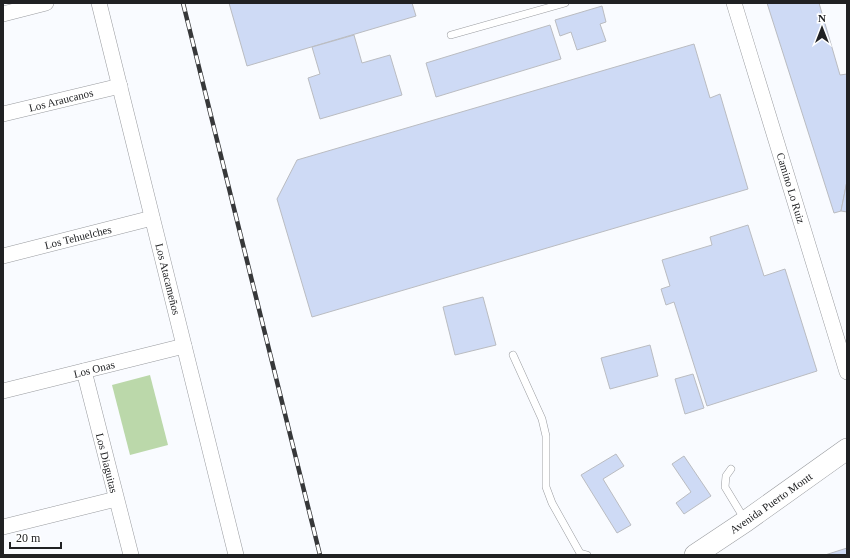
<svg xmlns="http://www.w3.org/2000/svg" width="850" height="558" font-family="'Times New Roman',serif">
	<rect width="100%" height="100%" fill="#f9fbff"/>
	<!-- green -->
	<path fill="#bbd8aa" d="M150 375 168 445 130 455 112 385Z"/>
	<!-- building -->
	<g fill="#cedaf5" stroke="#babcc1">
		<path d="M229 3H412L416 16 247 66Z"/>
		<path d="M767 3H819L840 75 847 74V181L841 211 834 213Z"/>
		<path d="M602 6 606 22 600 24 606 41 577 50 571 32 560 36 555 20Z"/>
		<path d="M550 25 561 59 436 97 426 63Z"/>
		<path d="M354 35 362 63 390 55 402 95 320 119 308 78 320 74 312 47Z"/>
		<path d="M694 44 710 98 720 94 748 189 312 317 277 199 297 160Z"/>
		<path d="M847 181V212L841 211Z"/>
		<path d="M748 225 764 276 785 269 817 371 707 406 674 302 666 305 661 289 670 286 662 260 712 245 710 237Z"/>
		<path d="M483 297 496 345 455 355 443 307Z"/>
		<path d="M650 345 658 376 610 389 601 358Z"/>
		<path d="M693 374 704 408 685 414 675 379Z"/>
		<path d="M616 454 624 466 603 479 631 525 617 533 581 475Z"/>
		<path d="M684 456 711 496 684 514 676 503 691 492 672 464Z"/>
		<path d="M847 548V555H825Z"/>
	</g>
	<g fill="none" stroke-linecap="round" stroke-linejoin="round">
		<defs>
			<g id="lane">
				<path d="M451 35 565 3"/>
				<path d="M513 355 542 419 546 436V487L552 503 580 553 587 555"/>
				<path d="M731 469 726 476 725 487 745 520"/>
			</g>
			<g id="street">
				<path d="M99 3 236 555"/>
				<path d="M734 3 847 372"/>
				<path d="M3 14 46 3"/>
				<path d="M3 114 120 86"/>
				<path d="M3 256 152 218"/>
				<path d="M84 371 131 555"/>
				<path d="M3 391 184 346"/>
				<path d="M3 527 116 499"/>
			</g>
			<path id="secondary" d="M695 555 746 521 847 449"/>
		</defs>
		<!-- lane casing -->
		<use href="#lane" stroke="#9a9ca0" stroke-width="8"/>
		<!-- street casing -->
		<use href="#street" stroke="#9a9ca0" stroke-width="16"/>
		<!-- secondary casing -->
		<use href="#secondary" stroke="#9a9ca0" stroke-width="22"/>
		<!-- lane -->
		<use href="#lane" stroke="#fff" stroke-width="7"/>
		<!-- street -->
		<use href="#street" stroke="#fff" stroke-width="15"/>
		<!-- secondary -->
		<use href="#secondary" stroke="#fff" stroke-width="21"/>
		<defs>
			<path id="rail" d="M183 3 320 555"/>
		</defs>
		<!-- rail casing -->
		<use href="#rail" stroke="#37383a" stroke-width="4.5"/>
		<!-- rail -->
		<use href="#rail" stroke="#fff" stroke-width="3" stroke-dasharray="9" stroke-linecap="butt"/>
	</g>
	<g text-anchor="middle" stroke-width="3.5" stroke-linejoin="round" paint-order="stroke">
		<!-- street labels -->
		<g font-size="11" fill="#202123" stroke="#fff">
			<text transform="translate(61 100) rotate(-14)" y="4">Los Araucanos</text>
			<text transform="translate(791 188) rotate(73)" y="4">Camino Lo Ruiz</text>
			<text transform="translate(78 237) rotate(-14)" y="4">Los Tehuelches</text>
			<text transform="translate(168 279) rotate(76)" y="4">Los Atacameños</text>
			<text transform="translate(94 369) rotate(-14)" y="4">Los Onas</text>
			<text transform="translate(107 463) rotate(76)" y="4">Los Diaguitas</text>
			<text transform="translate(771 503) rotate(-35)" y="4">Avenida Puerto Montt</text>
		</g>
	</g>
	<!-- border -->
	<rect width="850" height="558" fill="none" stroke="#202123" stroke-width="8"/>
	<!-- north arrow -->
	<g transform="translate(822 28)" stroke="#ffffff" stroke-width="3" paint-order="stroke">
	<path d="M0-3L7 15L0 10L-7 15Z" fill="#202123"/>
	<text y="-6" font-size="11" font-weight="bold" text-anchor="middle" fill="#202123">N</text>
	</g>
	<!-- scale -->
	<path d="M10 542v6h51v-6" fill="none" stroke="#202123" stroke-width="2"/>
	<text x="16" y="542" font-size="12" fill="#202123" stroke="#ffffff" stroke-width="3" paint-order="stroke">20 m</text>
</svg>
